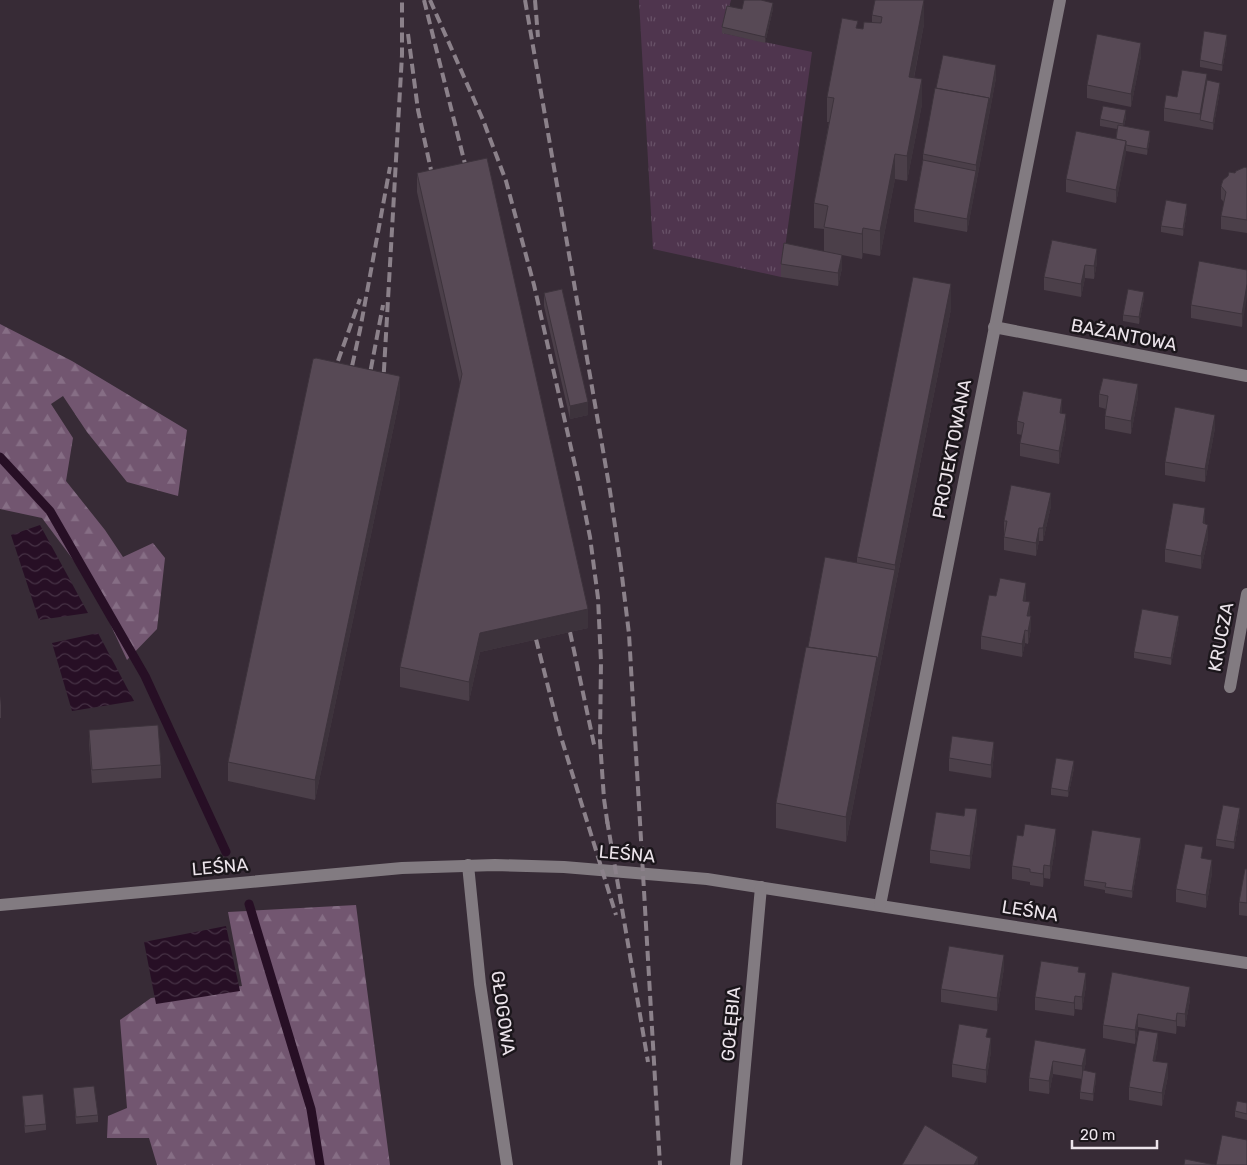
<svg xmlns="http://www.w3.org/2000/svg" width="1247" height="1165" font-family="Rubik,sans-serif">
	<defs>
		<pattern id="grass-tufts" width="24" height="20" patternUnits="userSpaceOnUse" patternTransform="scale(1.25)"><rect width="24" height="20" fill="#4f354e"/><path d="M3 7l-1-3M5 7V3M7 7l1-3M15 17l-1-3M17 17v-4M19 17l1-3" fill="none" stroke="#685268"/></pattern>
		<pattern id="forest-firs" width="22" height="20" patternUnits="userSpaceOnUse" patternTransform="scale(1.25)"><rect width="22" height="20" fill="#725670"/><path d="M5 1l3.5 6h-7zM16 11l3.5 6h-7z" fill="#866e85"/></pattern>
		<pattern id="water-waves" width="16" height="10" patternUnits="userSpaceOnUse" patternTransform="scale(1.25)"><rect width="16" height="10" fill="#270f25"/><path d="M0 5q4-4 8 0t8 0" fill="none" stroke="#463245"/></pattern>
	</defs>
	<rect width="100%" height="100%" fill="#372b36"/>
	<!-- grass -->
	<path fill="url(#grass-tufts)" d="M639 0H731L722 33 812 52 781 277 653 249Z"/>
	<!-- forest -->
	<g fill="url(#forest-firs)">
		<path d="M0 324 72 361 187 430 178 496 127 482 87 432 63 396 51 404 73 438 66 481 105 530 123 557 153 543 165 558 157 629 127 660 92 585 42 518 0 509Z"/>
		<path d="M356 905 390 1165H157L149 1138H107L108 1116 127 1108 120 1020 151 998 242 986 228 912Z"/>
	</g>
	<!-- water -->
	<g fill="url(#water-waves)">
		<path d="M40 525 88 613 39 620 11 535Z"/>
		<path d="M98 633 134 701 72 711 52 643Z"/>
		<path d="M226 926 240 991 156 1004 144 942Z"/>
	</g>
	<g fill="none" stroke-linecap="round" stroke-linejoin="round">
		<!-- stream -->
		<g stroke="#270f25" stroke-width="9">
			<path d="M0 457 50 511 145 676 226 852"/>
			<path d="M249 904 311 1109 320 1165"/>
		</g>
		<!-- minor -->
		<g stroke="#827b81" stroke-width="12">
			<path d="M994 327 1247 376"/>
			<path d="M1230 687 1247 594"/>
			<path d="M468 865 480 984 507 1165"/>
			<path d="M0 905 402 868 495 865 564 867 707 879 1247 963"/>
			<path d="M880 905 1060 0"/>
			<path d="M736 1165 761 887"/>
		</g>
		<!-- rail -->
		<g stroke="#8b818a" stroke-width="4" stroke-dasharray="10 5" stroke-linecap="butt">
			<path d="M424 0 468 176"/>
			<path d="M430 0 483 120 506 181 534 285 579 483 590 537 598 598 601 662 600 741 604 799 608 827"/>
			<path d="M525 0 610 491 621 568 629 634 660 1165"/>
			<path d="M535 0 538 37"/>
			<path d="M408 34 418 110 434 184"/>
			<path d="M333 375 360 299"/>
			<path d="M349 380 360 330 390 167"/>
			<path d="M368 384 383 305"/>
			<path d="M383 387 402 55V0"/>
			<path d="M570 632 595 749"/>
			<path d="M536 639 560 734 616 915"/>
			<path d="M607 820 648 1062"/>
		</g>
	</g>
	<!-- wall -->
	<g fill="#4b3f49">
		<path d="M742 9H773L765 43 722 33V27Z"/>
		<path d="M872 15 924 24 914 78 922 104 907 181 895 179 880 256 863 253 862 259 842 255V268L838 286 781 277V264L824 251V229L814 228V203L829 122H827V97L863 29 872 22Z"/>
		<path d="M1227 42 1222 71 1200 67V60Z"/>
		<path d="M1141 56 1131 107 1087 98V85Z"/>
		<path d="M996 78 967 232 914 222V209L923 160V154Z"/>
		<path d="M1207 80 1220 90 1213 130 1164 121V108L1177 97Z"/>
		<path d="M1126 117 1124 126 1150 138 1147 155 1126 151 1116 203 1066 192V179L1116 139 1117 129 1100 126V119Z"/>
		<path d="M1247 168V233L1221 229V216L1224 202 1221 199V186L1235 173Z"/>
		<path d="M417 173 588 628 480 652 469 701 400 687V667L460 384 417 192Z"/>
		<path d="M1187 211 1183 236 1161 232V226Z"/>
		<path d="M1052 240 1097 262 1094 279 1085 278 1081 297 1044 290V277Z"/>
		<path d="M1247 270 1242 327 1191 318V305Z"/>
		<path d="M544 293 588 415 570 419 544 306Z"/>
		<path d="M1144 298 1139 324 1123 321V315Z"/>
		<path d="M951 309 895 589 846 842 776 828V803L808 647 857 563V557Z"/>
		<path d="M1099 394 1138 397 1131 434 1105 429V416L1106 409 1099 407Z"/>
		<path d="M400 397 315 800 228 781V762Z"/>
		<path d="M1062 413 1066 427 1059 464 1020 456V443L1022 435 1017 434V421Z"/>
		<path d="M1215 428 1205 482 1165 475V462Z"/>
		<path d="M1051 506 1043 541H1039L1036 556 1004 550V521Z"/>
		<path d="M1205 521V524L1208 538 1201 569 1165 562V549Z"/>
		<path d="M996 596H1026L1025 602 1029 616 1031 629 1028 644 1025 643 1022 657 981 649V636Z"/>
		<path d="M1179 622 1171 665 1134 658V652Z"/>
		<path d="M0 696 1 705V718H0Z"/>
		<path d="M89 730 161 765V778L92 783 89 743Z"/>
		<path d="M994 755 991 778 949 771V758Z"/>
		<path d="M1074 768 1068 797 1051 795V788Z"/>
		<path d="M1240 814 1234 849 1216 846V839Z"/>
		<path d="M977 822 970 869 930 863V850Z"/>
		<path d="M1056 842 1050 879 1044 878 1043 887 1030 885V882L1012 879V866Z"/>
		<path d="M1141 845 1132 898 1105 893V890L1084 886V880Z"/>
		<path d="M1247 869V916L1239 915V902Z"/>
		<path d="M1212 873 1206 908 1176 902V889Z"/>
		<path d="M1004 968 997 1011 941 1002V989Z"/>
		<path d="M1079 972 1086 986 1082 1010 1075 1009 1074 1016 1035 1010V997Z"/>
		<path d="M1190 1000 1185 1027 1177 1026 1176 1034 1138 1027 1135 1044 1103 1038V1025Z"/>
		<path d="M1035 1040 1086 1062 1084 1070 1096 1079 1093 1101 1080 1099V1092L1082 1079 1053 1074 1049 1094 1029 1091V1078Z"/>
		<path d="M1158 1046 1155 1061 1168 1076 1162 1106 1129 1100V1087Z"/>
		<path d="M991 1051 986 1083 952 1077V1064Z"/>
		<path d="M73 1088 98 1115V1122L76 1124Z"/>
		<path d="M22 1096 46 1124V1130L25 1133Z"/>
		<path d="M1247 1103V1120L1235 1117V1111Z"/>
	</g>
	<!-- shaded-wall -->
	<g fill="#3d333c">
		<path d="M924 0V24L909 102V77Z"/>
		<path d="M773 3V9L765 43V37Z"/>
		<path d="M1227 35V42L1222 71V65Z"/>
		<path d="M1141 43V56L1131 107V94Z"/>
		<path d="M996 65V78L967 232V219L976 171V165L989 98Z"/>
		<path d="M1207 74V87L1200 120V114Z"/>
		<path d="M922 79V104L907 181V156Z"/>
		<path d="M1220 83V90L1213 130V123Z"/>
		<path d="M1126 110V117L1123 130V124Z"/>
		<path d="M1150 131V138L1147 155V149Z"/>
		<path d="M1126 141V154L1116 203V190Z"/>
		<path d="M895 154V179L880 256V231Z"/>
		<path d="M1187 204V211L1183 236V229Z"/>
		<path d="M863 228V253L862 259V234Z"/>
		<path d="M1097 249V262L1094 279V266Z"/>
		<path d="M842 255V268L838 286V273Z"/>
		<path d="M1085 265V278L1081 297V284Z"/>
		<path d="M951 284V309L895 589V565Z"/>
		<path d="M1247 284V297L1242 327V314Z"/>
		<path d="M1144 292V298L1139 324V317Z"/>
		<path d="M400 377V397L315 800V780Z"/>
		<path d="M1138 384V397L1131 434V421Z"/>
		<path d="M1062 399V412L1060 426V413Z"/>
		<path d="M588 402V415L570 419V406Z"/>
		<path d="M1066 414V427L1059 464V451Z"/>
		<path d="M1215 415V428L1205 482V469Z"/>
		<path d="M1051 493V506L1043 541V528Z"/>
		<path d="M1205 508V521L1203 536V523Z"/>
		<path d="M1208 525V538L1201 569V556Z"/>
		<path d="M1039 528V541L1036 556V543Z"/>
		<path d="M895 570V589L846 842V817L877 657Z"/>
		<path d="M1026 583V596L1023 614V601Z"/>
		<path d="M1030 602V615L1027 629V616Z"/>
		<path d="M588 609V628L480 652 469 701V682L480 633Z"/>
		<path d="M1031 616V629L1028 644V631Z"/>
		<path d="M1179 616V622L1171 665V658Z"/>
		<path d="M1025 630V643L1022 657V644Z"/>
		<path d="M994 742V755L991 778V765Z"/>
		<path d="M1074 761V768L1068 797V791Z"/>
		<path d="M1240 808V814L1234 849V842Z"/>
		<path d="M977 809V822L970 869V856Z"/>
		<path d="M1056 829V842L1050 879V866Z"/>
		<path d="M1141 838V845L1132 898V891Z"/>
		<path d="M1212 860V873L1206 908V895Z"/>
		<path d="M1044 865V878L1043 887V874Z"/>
		<path d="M1004 955V968L997 1011V998Z"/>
		<path d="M1086 973V986L1082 1010V997Z"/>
		<path d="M1190 987V1000L1185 1027V1014Z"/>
		<path d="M1075 996V1009L1074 1016V1003Z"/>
		<path d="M1177 1013V1026L1176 1034V1021Z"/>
		<path d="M1138 1014V1027L1135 1044V1030Z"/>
		<path d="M1158 1033V1046L1153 1074V1061Z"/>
		<path d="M991 1038V1051L986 1083V1070Z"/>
		<path d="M1086 1049V1062L1082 1079V1066Z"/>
		<path d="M1053 1061V1074L1049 1094V1081Z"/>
		<path d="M1168 1063V1076L1162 1106V1093Z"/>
		<path d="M1096 1073V1079L1093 1101V1094Z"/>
		<path d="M978 1157V1165H974Z"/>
	</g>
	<!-- building -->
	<g fill="#574955" stroke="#3d333c">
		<path d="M744 0H761L773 3 765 37 722 27 727 6 742 9Z"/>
		<path d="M875 0H924L909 77 922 79 907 156 895 154 880 231 863 228 862 234 824 227 828 206 814 203 834 98 827 97 842 18 858 21 856 28 863 29 864 22 881 23 882 17 872 15Z"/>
		<path d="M1204 31 1227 35 1222 65 1200 60Z"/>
		<path d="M1097 34 1141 43 1131 94 1087 85Z"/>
		<path d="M943 55 996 65 989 104V98L936 88Z"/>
		<path d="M1182 70 1207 74 1200 114 1164 108 1166 95 1177 97Z"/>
		<path d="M1207 80 1220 83 1213 123 1200 120Z"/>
		<path d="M935 88 989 98 976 165 923 154Z"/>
		<path d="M1103 106 1126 110 1123 124 1100 119Z"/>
		<path d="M1118 125 1150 131 1147 149 1126 145V141L1116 139Z"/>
		<path d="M1076 131 1126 141 1116 190 1066 179Z"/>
		<path d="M487 158 588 609 480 633 469 682 400 667 462 374 417 173Z"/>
		<path d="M923 160 976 171 967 219 914 209Z"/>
		<path d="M1245 167 1247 168V220L1221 216 1226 192 1221 186 1223 180 1228 176 1229 172 1235 173 1236 171Z"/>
		<path d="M1166 200 1187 204 1183 229 1161 226Z"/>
		<path d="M1052 240 1097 249 1094 266 1085 265 1081 284 1044 277Z"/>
		<path d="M784 243 842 255 838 273 781 264Z"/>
		<path d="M1199 261 1247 270V284L1242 314 1191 305Z"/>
		<path d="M913 277 951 284 895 565 857 557Z"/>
		<path d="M562 289 588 402 570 406 544 293Z"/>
		<path d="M1128 289 1144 292 1139 317 1123 315Z"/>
		<path d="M316 358 399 376 400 377 315 780 228 762 313 359Z"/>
		<path d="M1103 378 1138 384 1131 421 1105 416 1108 396 1099 394Z"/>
		<path d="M1023 391 1062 399 1060 413 1066 414 1059 451 1020 443 1024 423 1017 421Z"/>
		<path d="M1175 407 1215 415 1205 469 1165 462Z"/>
		<path d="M1011 485 1051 493 1043 528H1039L1036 543 1004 537 1007 521H1004Z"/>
		<path d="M1173 503 1205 508 1203 523 1208 525 1201 556 1165 549Z"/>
		<path d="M825 557 895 570 877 663V657L808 647Z"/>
		<path d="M1000 578 1026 583 1023 601 1030 602 1027 616H1031L1028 631 1025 630 1022 644 981 636 989 595 996 596Z"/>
		<path d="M1142 609 1179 616 1171 658 1134 652Z"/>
		<path d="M806 647 877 657 846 817 776 803Z"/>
		<path d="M158 725 161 765 92 770 89 730Z"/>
		<path d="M952 736 994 742 991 765 949 758Z"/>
		<path d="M1056 758 1074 761 1068 791 1051 788Z"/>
		<path d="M1223 805 1240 808 1234 842 1216 839Z"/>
		<path d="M965 808 977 809 970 856 930 850 936 812 964 816Z"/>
		<path d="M1025 824 1056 829 1050 866 1044 865 1043 874 1030 872V869L1012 866 1017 835 1023 836Z"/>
		<path d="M1092 830 1141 838 1132 891 1105 887 1106 883 1084 880Z"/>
		<path d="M1185 844 1203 847 1201 858 1212 860 1206 895 1176 889Z"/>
		<path d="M1245 869H1247V903L1239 902Z"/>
		<path d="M949 946 1004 955 997 998 941 989Z"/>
		<path d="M1041 961 1079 967 1078 972 1086 973 1082 997 1075 996 1074 1003 1035 997Z"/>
		<path d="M1112 972 1190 987 1185 1014 1177 1013 1176 1021 1138 1014 1135 1030 1103 1025Z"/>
		<path d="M959 1024 988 1029 986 1037 991 1038 986 1070 952 1064Z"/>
		<path d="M1139 1030 1158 1033 1153 1061 1168 1063 1162 1093 1129 1087Z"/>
		<path d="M1035 1040 1086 1049 1082 1066 1053 1061 1049 1081 1029 1078Z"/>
		<path d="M1083 1070 1096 1073 1093 1094 1080 1092Z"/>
		<path d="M94 1086 98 1115 76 1117 73 1088Z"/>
		<path d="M43 1094 46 1124 25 1126 22 1096Z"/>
		<path d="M1237 1101 1247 1103V1114L1235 1111Z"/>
		<path d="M925 1125 978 1157 974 1165H902Z"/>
		<path d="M1222 1135 1247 1140V1165H1216Z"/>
		<path d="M1185 1159 1215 1165H1184Z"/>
	</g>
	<g text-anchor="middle" stroke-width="5" stroke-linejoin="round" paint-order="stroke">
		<!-- street labels -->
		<g font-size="18" fill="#ece4eb" stroke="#1b161b">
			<text transform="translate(1124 335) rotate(11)" y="6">BAŻANTOWA</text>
			<text transform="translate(952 449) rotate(-79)" y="6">PROJEKTOWANA</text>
			<text transform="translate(1221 637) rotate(-79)" y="6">KRUCZA</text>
			<text transform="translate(627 854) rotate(5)" y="6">LEŚNA</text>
			<text transform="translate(220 867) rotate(-5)" y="6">LEŚNA</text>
			<text transform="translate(1030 911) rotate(9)" y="6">LEŚNA</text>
			<text transform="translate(503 1013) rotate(82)" y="6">GŁOGOWA</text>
			<text transform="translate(731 1024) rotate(-85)" y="6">GOŁĘBIA</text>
		</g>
	</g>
	<!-- scale -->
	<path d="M1072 1140v8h85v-8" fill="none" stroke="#ece4eb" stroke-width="2.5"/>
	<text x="1080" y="1140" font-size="15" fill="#ece4eb" stroke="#1b161b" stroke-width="4" paint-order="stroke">20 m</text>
</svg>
